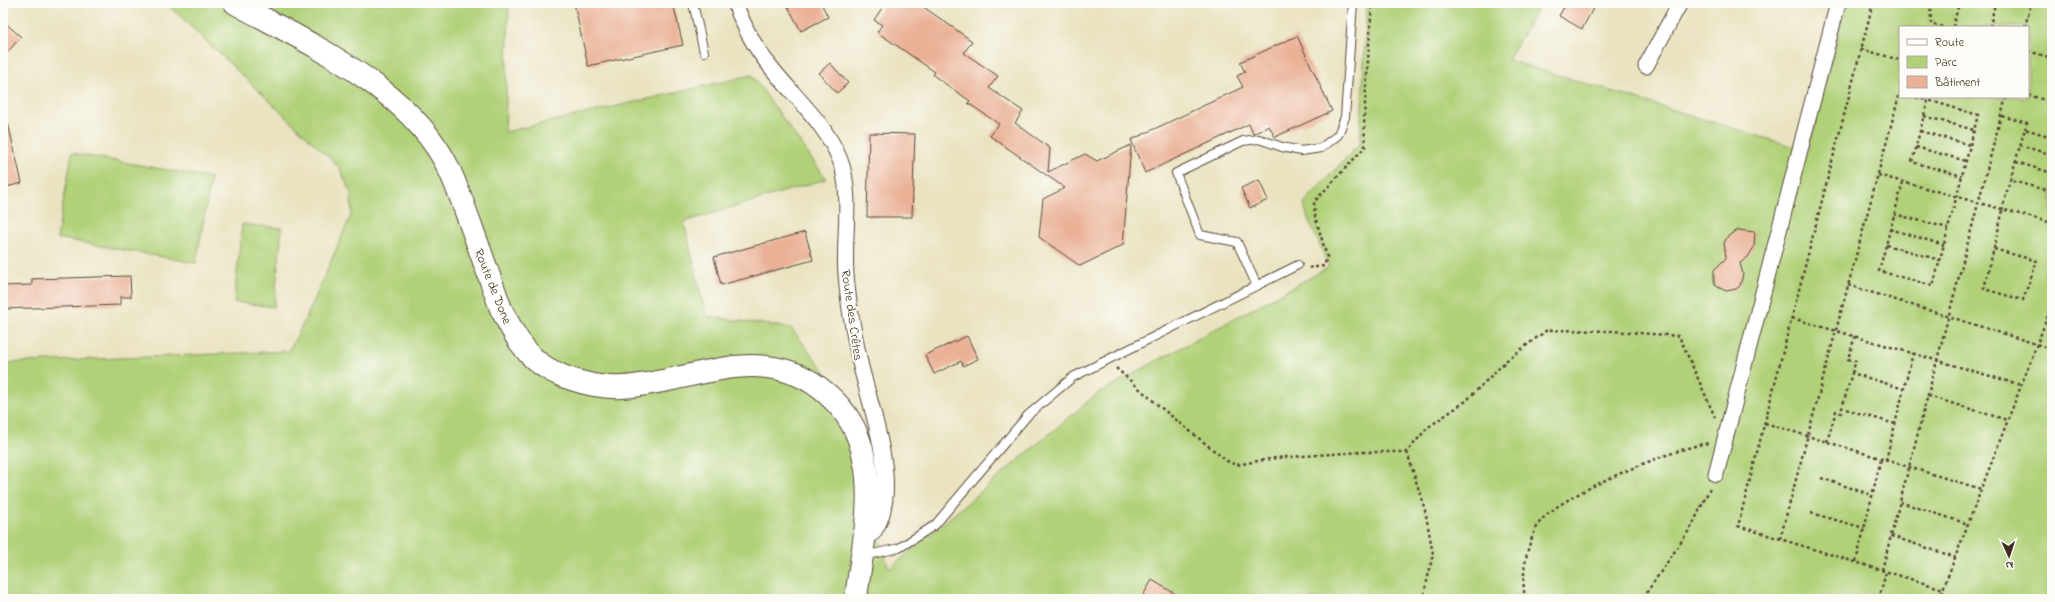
<svg xmlns="http://www.w3.org/2000/svg" width="2055" height="602" font-family="'Indie Flower',sans-serif">
	<rect width="100%" height="100%" fill="#fdfcf7"/>
	<filter id="ink" filterUnits="userSpaceOnUse"><feTurbulence type="fractalNoise" baseFrequency=".025" numOctaves="2"/><feDisplacementMap in="SourceGraphic" scale="8" xChannelSelector="R" yChannelSelector="G"/><feConvolveMatrix kernelMatrix="1 2 1 2 8 2 1 2 1" color-interpolation-filters="sRGB"/></filter>
	<filter id="wash" filterUnits="userSpaceOnUse"><feTurbulence type="fractalNoise" baseFrequency=".012" numOctaves="4" result="noise"/><feDisplacementMap in="SourceGraphic" scale="16" xChannelSelector="R" yChannelSelector="G"/><feGaussianBlur stdDeviation="0.9" result="paint"/><feColorMatrix in="noise" values="0 0 0 0 0 0 0 0 0 0 0 0 0 0 0 0 0 1.4 0 .05"/><feComposite in="paint" operator="in"/></filter>
	<g filter="url(#wash)">
		<rect width="100%" height="100%" fill="#eae3c1"/>
		<!-- green -->
		<g fill="#b1d179" stroke="#767e4c" fill-rule="evenodd">
			<path d="M166 3H509L505 132 752 75 826 179 684 222 706 316 791 328 830 378 889 569 1098 393 1329 267 1307 216 1304 203 1360 143 1367 3H1541L1508 60 1808 151 1846 3H2052V599H3V363L289 351 307 316 352 213 351 193 339 167ZM1900 27H2028V97H1900Z"/>
			<path d="M72 153 211 178 196 263 57 238Z"/>
			<path d="M242 224 282 228 274 307 234 302Z"/>
		</g>
		<g id="blocks">
			<!-- building -->
			<g fill="#eab196">
				<path d="M574 3H673L683 45 588 66Z"/>
				<path d="M786 3H821L828 17 801 31Z"/>
				<path d="M881 3H918L972 41 964 53 998 76 989 88 1023 111 1015 123 1050 148 1048 172 1085 154 1097 161 1131 145 1123 245 1080 266 1039 237 1043 199 1065 188 990 136 999 124 968 103 970 101 933 75 935 72 877 32 882 25 874 20 882 8Z"/>
				<path d="M1566 3H1596L1582 29 1559 16Z"/>
				<path d="M3 21 21 37 3 57Z"/>
				<path d="M1297 36 1332 111 1275 137 1269 126 1253 134 1249 124 1145 173 1131 140 1243 87 1237 76 1245 72 1240 62Z"/>
				<path d="M830 63 848 83 837 93 819 73Z"/>
				<path d="M3 123H8L22 183 3 188Z"/>
				<path d="M869 133 915 134 912 217H867Z"/>
				<path d="M1259 180 1268 200 1250 208 1241 188Z"/>
				<path d="M1738 230 1755 232 1754 247 1748 257 1740 263 1743 274 1740 286 1736 289 1726 291 1716 286 1714 281V270L1726 258 1724 243 1728 236Z"/>
				<path d="M805 232 813 260 721 285 714 257Z"/>
				<path d="M130 276 131 297H120V305L3 309V286L32 285V279Z"/>
				<path d="M967 336 978 359 963 366 961 361 934 374 925 355Z"/>
				<path d="M1152 580 1184 599H1141Z"/>
			</g>
		</g>
	</g>
	<g filter="url(#ink)">
		<use href="#blocks" fill-opacity="0" stroke="#554636" stroke-width="1"/>
		<g fill="none" stroke-linecap="round" stroke-linejoin="round">
			<defs>
				<g id="lane">
					<path d="M693 3 704 52"/>
					<path d="M1257 286 1237 242 1200 235 1176 173 1243 141 1259 139 1282 147 1301 151 1321 148 1338 135 1345 117 1353 3"/>
					<path d="M864 556 899 548 935 525 1028 415 1073 377 1298 265"/>
				</g>
				<g id="street">
					<path d="M735 3C743 25 755 48 770 66 794 97 825 122 840 160 853 193 843 239 846 274 848 302 853 330 859 358 869 406 904 490 873 533L864 535"/>
					<path d="M1646 66 1680 3"/>
					<path d="M1716 474 1838 3"/>
				</g>
				<path id="secondary" d="M235 3C306 42 400 84 442 156 454 176 461 199 469 220 480 250 490 279 501 309 508 321 513 334 522 345 533 361 551 372 568 378 585 384 604 388 622 387 691 383 766 338 827 394 847 411 859 432 864 458 874 503 861 553 856 599"/>
			</defs>
			<!-- lane casing -->
			<use href="#lane" stroke="#554636" stroke-width="10"/>
			<!-- street casing -->
			<use href="#street" stroke="#554636" stroke-width="17"/>
			<!-- secondary casing -->
			<use href="#secondary" stroke="#554636" stroke-width="24"/>
			<!-- path -->
			<g stroke="#554636" stroke-width="2.5" stroke-dasharray="3 3" stroke-linecap="butt">
				<path d="M1873 3 1738 526 1943 589 2052 305"/>
				<path d="M1930 3 1931 24 1943 27"/>
				<path d="M1953 27 1959 3"/>
				<path d="M1990 27 1995 3"/>
				<path d="M2025 27 2031 3"/>
				<path d="M1861 49 1900 60"/>
				<path d="M2028 51 2052 58"/>
				<path d="M2028 95 2052 102"/>
				<path d="M1916 97 1928 100"/>
				<path d="M1924 116 1974 130"/>
				<path d="M2002 116 2027 123 2025 129"/>
				<path d="M1920 131 1970 145"/>
				<path d="M2052 137 2025 129 2010 180 2052 192"/>
				<path d="M2020 145 2052 155"/>
				<path d="M1916 147 1966 161"/>
				<path d="M2016 162 2052 173"/>
				<path d="M1878 175 2052 223"/>
				<path d="M1903 182 1879 271 1933 286 1978 115 1928 100 1912 162 1962 176"/>
				<path d="M2002 210 2010 180"/>
				<path d="M1894 214 1948 228"/>
				<path d="M1890 229 1944 245"/>
				<path d="M1886 245 1940 260"/>
				<path d="M1994 249 2037 261 2023 300 1984 289 2003 210"/>
				<path d="M1309 268 1324 266 1327 257 1315 216 1314 202 1365 147 1364 117 1372 3"/>
				<path d="M1848 285 2052 349"/>
				<path d="M1792 318 2021 385"/>
				<path d="M1116 368 1159 406 1227 461 1236 465 1275 458 1360 452H1407L1427 428 1466 401 1507 360 1547 330 1613 331 1679 336 1715 417"/>
				<path d="M1852 373 1856 361 1848 359 1855 336"/>
				<path d="M1928 396 2007 420"/>
				<path d="M1765 423 1981 489"/>
				<path d="M1895 424 1842 408 1852 373 1904 389"/>
				<path d="M1827 442 1836 411 1841 413 1842 408"/>
				<path d="M1407 452 1425 510 1433 554 1423 599"/>
				<path d="M1886 460 1913 353"/>
				<path d="M1821 478 1872 495"/>
				<path d="M1900 502 1968 524"/>
				<path d="M1811 513 1864 528"/>
				<path d="M1891 536 1955 557"/>
				<path d="M1780 539 1900 92"/>
				<path d="M1856 562 1881 459"/>
				<path d="M1882 570 2006 97"/>
				<path d="M1525 599C1521 576 1526 546 1538 525 1552 497 1677 447 1709 443"/>
				<path d="M1636 599 1647 592 1692 526 1710 488"/>
				<path d="M1838 599V597L1843 599"/>
				<path d="M1879 599 1886 572"/>
				<path d="M1941 599 1943 589"/>
			</g>
			<!-- lane -->
			<use href="#lane" stroke="#fff" stroke-width="8"/>
			<!-- street -->
			<use href="#street" stroke="#fff" stroke-width="15"/>
			<!-- secondary -->
			<use href="#secondary" stroke="#fff" stroke-width="22"/>
		</g>
	</g>
	<g text-anchor="middle" stroke-width="4" stroke-linejoin="round" paint-order="stroke">
		<!-- street labels -->
		<g font-size="13" fill="#3b2a1e" stroke="#fdfcf7">
			<text transform="translate(494 286) rotate(68)" y="5">Route de Done</text>
			<text transform="translate(853 315) rotate(82)" y="5">Route des Crêtes</text>
		</g>
	</g>
	<!-- margin -->
	<rect width="2055" height="602" fill="none" stroke="#fdfcf7" stroke-width="16"/>
	<!-- legend -->
	<rect x="1899" y="26" width="130" height="72" fill="#fdfcf7" stroke="#afa8a0"/>
	<rect x="1907" y="39" width="20" height="6" fill="#ffffff" stroke="#afa8a0"/>
	<text x="1935" y="46" font-size="12" fill="#3b2a1e">Route</text>
	<rect x="1907" y="56" width="20" height="12" fill="#b1d179" stroke="#afa8a0"/>
	<text x="1935" y="66" font-size="12" fill="#3b2a1e">Parc</text>
	<rect x="1907" y="76" width="20" height="12" fill="#eab196" stroke="#afa8a0"/>
	<text x="1935" y="86" font-size="12" fill="#3b2a1e">Bâtiment</text>
	<!-- north arrow -->
	<g transform="translate(2009 556) rotate(177)" stroke="#fdfcf7" stroke-width="3" paint-order="stroke">
	<path d="M0-3L7 15L0 10L-7 15Z" fill="#3b2a1e"/>
	<text y="-6" font-size="11" font-weight="bold" text-anchor="middle" fill="#3b2a1e">N</text>
	</g>
</svg>
